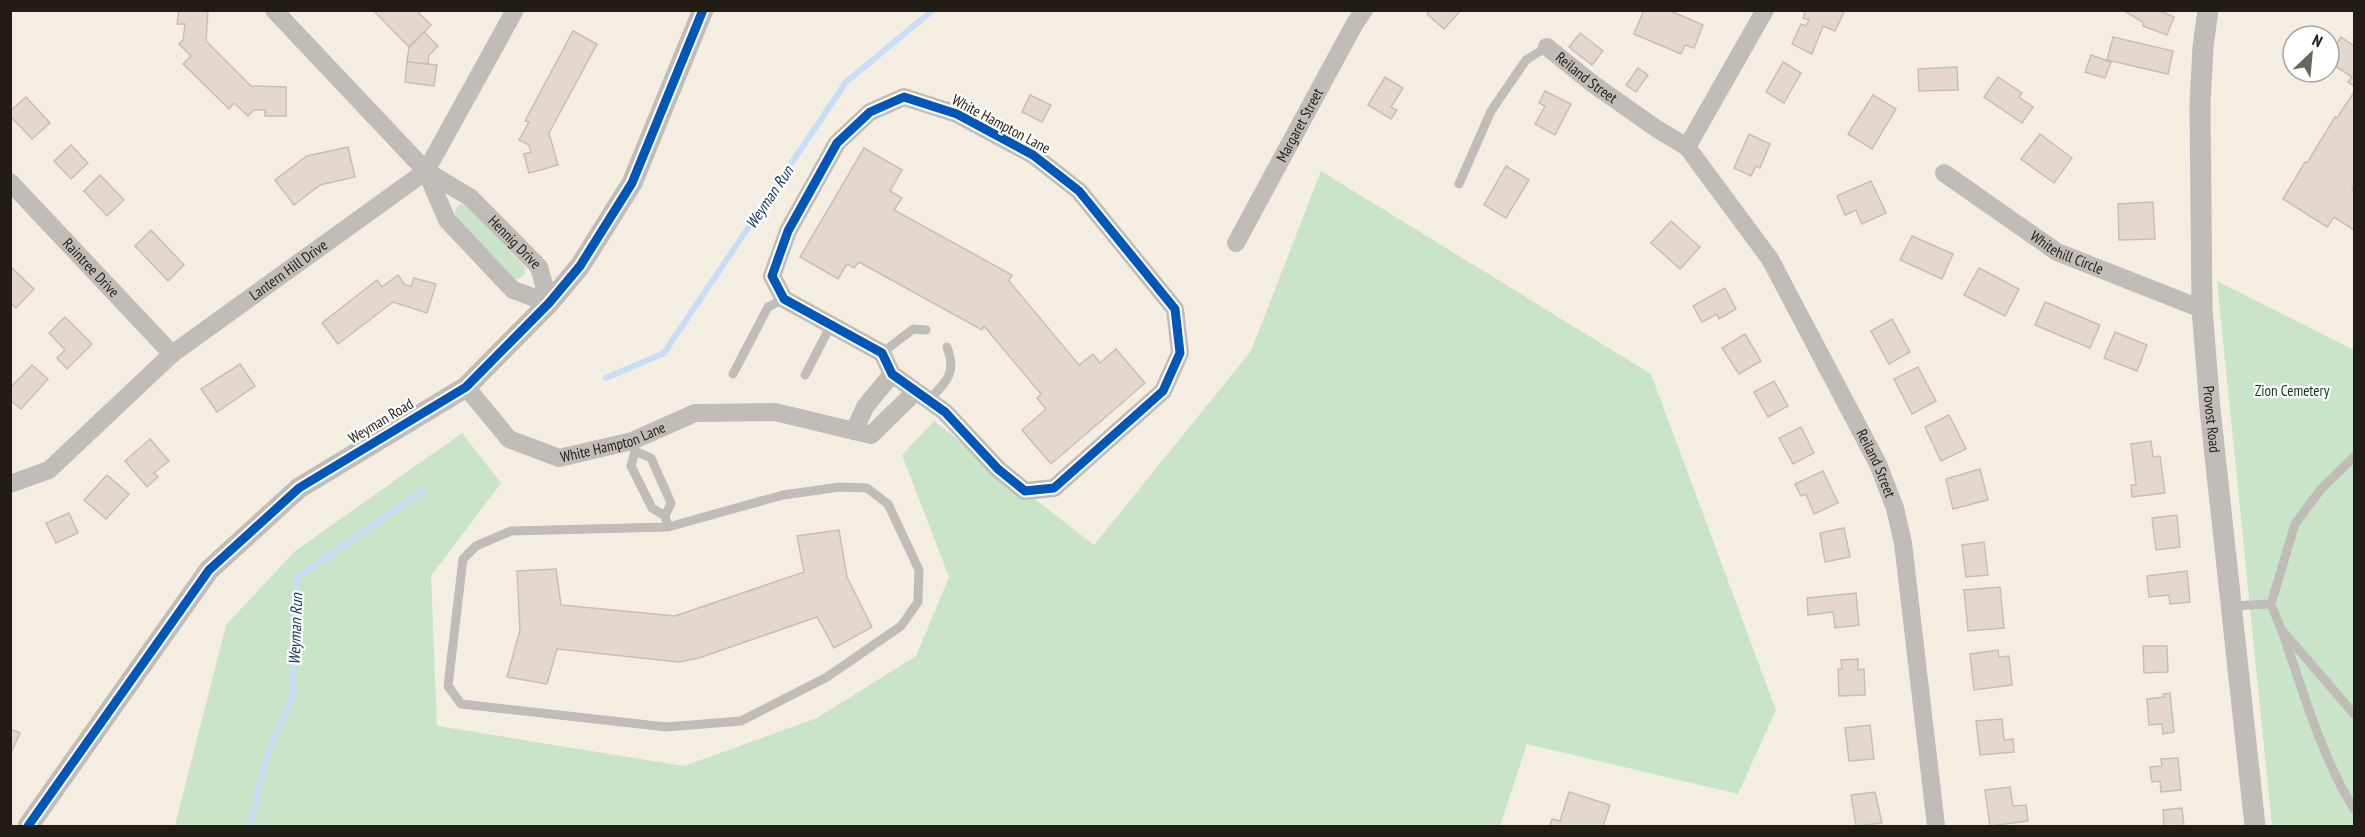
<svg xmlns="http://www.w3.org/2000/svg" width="2365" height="837" font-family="'PT Sans Narrow',sans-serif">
	<rect width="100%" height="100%" fill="#f4eee2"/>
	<!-- green -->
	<g fill="#c9e4c9">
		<path d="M1321 171 1651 374 1776 710 1738 794 1527 744 1500 826H175L226 625 295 551 462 433 501 483 431 576 437 726 684 766 817 718 916 656 949 577 902 455 934 421 1094 545 1251 351Z"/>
		<path d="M461 204 467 206 524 266C526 273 525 276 519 279L514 278 456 217C454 211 455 207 461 204Z"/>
		<path d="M2217 281 2354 350V826H2272Z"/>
	</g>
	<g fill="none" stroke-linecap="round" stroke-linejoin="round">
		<!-- stream -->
		<g stroke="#c7def6" stroke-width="6">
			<path d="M606 378 664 353 846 82 933 10"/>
			<path d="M250 826 265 761 292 696 296 578 423 490"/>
		</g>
	</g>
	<!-- building -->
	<g fill="#e4d7ce" stroke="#c6bfb7" stroke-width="1.5">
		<path d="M179 10H208L206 41 251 86 286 87V116H265V110H254L248 116 234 103 229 109 183 64 191 56 179 44 183 40 185 24H177Z"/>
		<path d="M373 10H416L431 25 409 47Z"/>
		<path d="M1430 10H1461L1444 29 1427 14Z"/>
		<path d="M1644 10H1668L1703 25 1694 48 1685 45 1681 54 1634 34Z"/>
		<path d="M1806 10H1845L1835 31 1823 26 1812 54 1792 44 1801 24 1806 26 1809 20 1803 18Z"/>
		<path d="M2123 10H2158L2174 17 2167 35 2143 26 2144 23Z"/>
		<path d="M573 31 597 44 549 133 558 165 529 173 524 154 531 152 529 145 519 140 529 122 525 121Z"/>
		<path d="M424 32 438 46 429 55 428 64 407 62 409 48Z"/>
		<path d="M1580 33 1603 51 1592 65 1569 47Z"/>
		<path d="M2113 37 2173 51 2168 74 2107 60Z"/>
		<path d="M2341 37 2354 46V86L2348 82 2352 77 2329 62V55Z"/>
		<path d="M2091 55 2111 62 2105 78 2085 72Z"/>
		<path d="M407 62 437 65 434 86 405 82Z"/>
		<path d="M1783 62 1801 73 1784 103 1766 92Z"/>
		<path d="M1957 67 1958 90 1919 91 1918 69Z"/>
		<path d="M1638 68 1648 75 1636 92 1626 85Z"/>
		<path d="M1385 77 1403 88 1391 107 1397 110 1391 119 1368 105Z"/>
		<path d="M1998 77 2022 93 2019 97 2033 107 2022 123 1984 97Z"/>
		<path d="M1545 91 1571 104 1555 135 1535 124 1545 106 1539 103Z"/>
		<path d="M2354 92V185L2352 190 2354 191V230L2334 217 2327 227 2283 199 2305 162 2307 163 2335 117 2337 118Z"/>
		<path d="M1030 95 1051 105 1042 122 1022 112Z"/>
		<path d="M1873 95 1896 109 1872 149 1848 134Z"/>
		<path d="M26 97 50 123 32 139 10 116V111Z"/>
		<path d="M1749 134 1770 144 1760 168 1756 166 1751 176 1734 168Z"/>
		<path d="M2040 134 2072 158 2054 183 2021 159Z"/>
		<path d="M71 145 88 163 71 179 54 161Z"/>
		<path d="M348 147 355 177 320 185 294 205 275 180 307 156Z"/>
		<path d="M864 148 902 170 890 191 902 198 894 210 1012 275 1009 281 1079 365 1093 354 1100 363 1116 349 1145 383 1051 464 1022 430 1046 409 1037 398 1041 394 984 326 982 330 859 262 854 268 847 264 838 279 800 257Z"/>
		<path d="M1506 166 1529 180 1506 218 1484 205Z"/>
		<path d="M100 175 124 200 107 216 84 191Z"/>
		<path d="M1871 181 1886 213 1862 224 1856 210 1845 215 1837 196Z"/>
		<path d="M2153 202 2155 239 2119 240 2118 204Z"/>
		<path d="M1671 221 1700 247 1680 269 1651 243Z"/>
		<path d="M151 230 184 265 168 281 135 246Z"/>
		<path d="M1912 236 1953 254 1942 279 1900 260Z"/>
		<path d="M12 268 34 289 16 308 10 303Z"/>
		<path d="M1979 268 2019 289 2005 316 1964 295Z"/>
		<path d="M398 275 405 285 411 286 414 278 436 284 427 313 393 302 338 344 322 323 377 280 382 287Z"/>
		<path d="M1725 288 1736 309 1719 319 1717 314 1702 322 1693 306Z"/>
		<path d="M2045 302 2100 325 2090 348 2035 325Z"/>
		<path d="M65 317 92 344 67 369 57 358 65 350 49 333Z"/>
		<path d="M1892 319 1910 352 1889 364 1871 331Z"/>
		<path d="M2115 332 2147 345 2137 371 2104 358Z"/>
		<path d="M1745 334 1761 361 1739 374 1722 348Z"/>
		<path d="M240 364 255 386 217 412 201 389Z"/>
		<path d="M32 365 48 379 21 409 10 400V388Z"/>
		<path d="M1918 367 1936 401 1912 414 1894 379Z"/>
		<path d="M1774 381 1788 406 1768 417 1754 392Z"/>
		<path d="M1949 415 1966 449 1941 461 1925 427Z"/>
		<path d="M1801 427 1814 453 1793 464 1779 438Z"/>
		<path d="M150 439 169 461 154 473 158 477 147 487 125 461Z"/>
		<path d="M2151 441 2153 457 2160 456 2165 493 2132 497 2131 485H2136L2131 444Z"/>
		<path d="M1980 469 1988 500 1953 509 1946 479Z"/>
		<path d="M1823 471 1838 503 1814 514 1806 494 1801 496 1795 484Z"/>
		<path d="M107 475 129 494 106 519 84 500Z"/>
		<path d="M69 513 78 533 56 543 46 523Z"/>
		<path d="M2177 515 2180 547 2156 550 2152 518Z"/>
		<path d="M1844 528 1850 557 1825 562 1820 533Z"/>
		<path d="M839 530 847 577 872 627 834 648 817 617 699 658 679 662 557 649 547 684 507 677 520 630 517 571 556 569 561 605 675 616 804 572 797 536Z"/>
		<path d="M1984 542 1988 575 1966 577 1962 545Z"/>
		<path d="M2187 571 2190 602 2170 604 2169 595 2149 597 2147 576Z"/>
		<path d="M2000 587 2004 628 1968 631 1964 590Z"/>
		<path d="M1856 593 1859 625 1835 628 1833 612 1808 615 1807 598Z"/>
		<path d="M2143 646H2167L2168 672 2144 673Z"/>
		<path d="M1998 650 1999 657 2009 656 2012 685 1974 690 1970 654Z"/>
		<path d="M1858 659V670L1864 669 1865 695 1839 696 1838 669H1842L1841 660Z"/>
		<path d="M2170 693 2174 732 2163 734 2162 724 2149 725 2147 699 2164 697 2163 694Z"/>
		<path d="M2002 719 2004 740 2013 739 2014 752 1980 755 1976 721Z"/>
		<path d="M1870 725 1874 759 1849 761 1845 728Z"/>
		<path d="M10 729 20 733 10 755Z"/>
		<path d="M2178 758 2181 790 2161 792 2160 781 2152 782 2150 767 2162 766 2161 759Z"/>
		<path d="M2010 787 2013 806 2026 805 2028 821 1990 826 1985 790Z"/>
		<path d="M1569 792 1610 805 1603 826H1550L1552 819 1560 821Z"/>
		<path d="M1875 792 1882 823 1856 826 1851 795Z"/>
		<path d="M2182 808 2184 826H2164L2163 810Z"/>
	</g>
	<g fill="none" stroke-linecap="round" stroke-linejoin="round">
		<!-- service -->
		<g stroke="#c0bcb8" stroke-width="9">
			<path d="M1459 184 1491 111 1526 60 1547 47"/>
			<path d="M882 353 913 329 926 330"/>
			<path d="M733 374 768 307 784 299"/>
			<path d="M805 375 831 325"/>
			<path d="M929 400C947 381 957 373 947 347"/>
			<path d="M632 441 635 451 631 466 652 508 665 516 671 503 651 458 635 451"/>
			<path d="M2354 457 2321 489 2295 524 2271 604 2281 629 2354 714"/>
			<path d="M665 516 668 527 511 531 476 546 463 559 448 686 461 704 666 727 741 721 827 677 901 626 918 602 919 570 888 504 867 488 840 487 783 495 668 527"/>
			<path d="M2231 606 2271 604"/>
			<path d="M2283 634C2304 693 2321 756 2354 809"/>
		</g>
		<!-- minor -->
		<g stroke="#c0bcb8" stroke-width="18">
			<path id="s1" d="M274 10 426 171 471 198 539 267 549 303"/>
			<path id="s2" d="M1547 47 1593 84 1657 129 1687 147 1770 259 1878 464 1895 508 1903 543 1936 826"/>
			<path d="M904 97 957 114 1033 155 1079 191 1175 309 1180 353 1163 391 1054 488 1025 491 998 469 945 412 892 374 882 353 784 299 772 276 788 231 837 143 870 112Z"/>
			<path d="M1687 147 1765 10"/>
			<path d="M426 171 447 220 513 290 549 303"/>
			<path id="s3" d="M1944 173 2057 252 2202 309"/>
			<path id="s4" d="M10 182 172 354"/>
			<path id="s5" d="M1236 243 1354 25 1364 10"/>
			<path id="s6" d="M466 387 509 439 559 458 632 441 695 413 775 412 871 435 915 392"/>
			<path d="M854 431 865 407 892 374"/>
			<path id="s7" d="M10 484 49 470 172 354 426 171 515 10"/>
		</g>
		<!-- tertiary -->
		<g stroke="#c0bcb8" stroke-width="21">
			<path id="s8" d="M2208 10 2203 47 2200 104 2202 309 2210 409 2255 826"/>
			<path d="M28 826 209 570 299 488 466 387 549 303 580 266 632 183 703 10"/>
		</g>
		<defs>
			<g id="cycleway">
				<path d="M904 97 957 114 1033 155 1079 191 1175 309 1180 353 1163 391 1054 488 1025 491 998 469 945 412 892 374 882 353 784 299 772 276 788 231 837 143 870 112Z"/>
				<path d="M28 826 209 570 299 488 466 387 549 303 580 266 632 183 703 10"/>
			</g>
		</defs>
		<!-- cycleway casing -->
		<use href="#cycleway" stroke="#fff" stroke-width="13"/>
		<!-- cycleway -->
		<use href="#cycleway" stroke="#0057b8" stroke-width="9"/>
	</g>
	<g text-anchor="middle" stroke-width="4.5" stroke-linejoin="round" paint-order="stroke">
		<!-- street labels -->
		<g font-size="15" fill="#211d14" stroke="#fff">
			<text dy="5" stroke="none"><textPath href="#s2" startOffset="50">Reiland Street</textPath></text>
			<text transform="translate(1001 124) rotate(28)" y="5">White Hampton Lane</text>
			<text dy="5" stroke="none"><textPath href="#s5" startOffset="134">Margaret Street</textPath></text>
			<text dy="5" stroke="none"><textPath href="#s1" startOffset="336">Hennig Drive</textPath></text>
			<text dy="5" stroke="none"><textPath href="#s3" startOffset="147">Whitehill Circle</textPath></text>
			<text dy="5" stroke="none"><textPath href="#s4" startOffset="118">Raintree Drive</textPath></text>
			<text dy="5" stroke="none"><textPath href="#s7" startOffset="354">Lantern Hill Drive</textPath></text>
			<text dy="5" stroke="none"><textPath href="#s8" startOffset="410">Provost Road</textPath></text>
			<text transform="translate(381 421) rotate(-31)" y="5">Weyman Road</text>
			<text dy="5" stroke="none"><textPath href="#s6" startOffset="177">White Hampton Lane</textPath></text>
			<text dy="5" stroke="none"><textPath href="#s2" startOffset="542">Reiland Street</textPath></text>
		</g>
		<!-- park labels -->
		<g font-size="15" fill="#133520" stroke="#fff">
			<text x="2292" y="396">Zion Cemetery</text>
		</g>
		<!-- water labels -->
		<g font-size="16" font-style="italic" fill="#0e365f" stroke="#fff">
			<text transform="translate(769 197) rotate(-56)" y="6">Weyman Run</text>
			<text transform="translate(295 629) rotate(-88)" y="6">Weyman Run</text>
		</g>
	</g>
	<!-- border -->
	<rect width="2365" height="837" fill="none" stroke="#211d14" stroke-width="24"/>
	<!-- north arrow -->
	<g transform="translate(2311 54) rotate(26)"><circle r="28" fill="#ffffff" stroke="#a6a5a1" stroke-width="1.5"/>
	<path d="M0-4.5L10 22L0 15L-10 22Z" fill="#6b665c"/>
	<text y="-9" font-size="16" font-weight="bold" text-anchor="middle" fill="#211d14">N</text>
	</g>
</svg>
